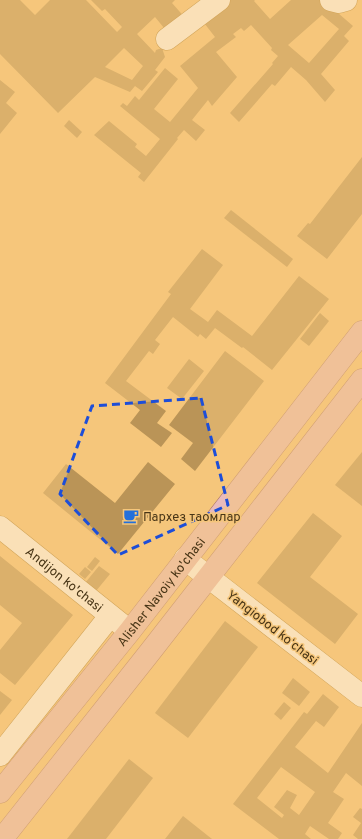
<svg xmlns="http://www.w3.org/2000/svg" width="362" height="839" font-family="Overpass,sans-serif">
	<rect width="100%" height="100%" fill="#f5c67b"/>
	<!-- building -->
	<g fill="#ba9457" fill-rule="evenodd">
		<path d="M0 0H20L35 15 50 0H86L117 32 122 27 105 9 102 11 91 0H175L172 3 187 20 169 34 155 17 137 34 155 53 156 50 162 48 165 57 155 70 158 72 142 91 135 86 130 92 95 77 58 113 0 54ZM124 48 143 66 132 80 105 67Z"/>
		<path d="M224 0H255L254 1 270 19 291 0H323L353 26 344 36 349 41 321 74 335 90 325 102 306 80 291 67 275 86 272 84 239 122 230 113 273 64 272 63 278 56 271 50 272 48 251 25 244 31 241 28 233 34 236 37 216 52 237 77 212 106 208 100 192 120 205 130 196 141 184 130 177 138 178 139 144 182 138 177 141 173 94 135 109 121 137 144 135 147 146 156 160 139 120 106 123 103 127 106 135 96 139 100 165 68 178 79 154 109 170 122 198 88 180 66 215 37 201 19ZM322 15 339 29 309 63 288 45Z"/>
		<path d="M0 80 15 92 6 103 17 113 0 134Z"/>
		<path d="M69 120 82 132 77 138 64 126Z"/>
		<path d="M362 157V214L327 259 297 236 308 223 310 224Z"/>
		<path d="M231 210 293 259 287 267 224 218Z"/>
		<path d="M202 249 223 265 190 309 208 322 217 310 252 336 299 276 329 299 272 370 243 347 242 348 215 328 206 339 200 334 198 337 173 317 155 340 160 344 153 354 149 351 126 381 166 411 157 423 172 433 161 447 130 423 140 410 105 383 171 294 168 292Z"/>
		<path d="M320 313 329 321 309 346 300 339Z"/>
		<path d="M225 351 264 381 195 471 181 459 193 443 169 425Z"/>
		<path d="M189 359 204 371 182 399 167 388Z"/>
		<path d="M362 452V506L335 485Z"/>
		<path d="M148 462 175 484 118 554 43 493 66 464 115 503Z"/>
		<path d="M313 513 342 536 310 577 358 614 335 644 257 583Z"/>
		<path d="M0 556 73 615 15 685 0 673V650L22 623 0 605Z"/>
		<path d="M95 557 100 561 92 571 87 567Z"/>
		<path d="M99 566 110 574 96 591 85 583Z"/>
		<path d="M85 567 91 572 85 579 79 574Z"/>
		<path d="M225 621 258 647 188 738 155 713Z"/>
		<path d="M293 678 310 692 299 706 282 693Z"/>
		<path d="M0 691 12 700 0 715Z"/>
		<path d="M323 694 339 707 324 727 316 721 295 747 328 773 362 723V786L346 773 333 792 344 799 328 823 342 833 338 839H329L310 826 305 834 311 839H279L233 804 304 712 307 714ZM281 767 315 792 299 815 290 808 297 795 287 790 274 807 284 815 282 818 257 798Z"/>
		<path d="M284 702 291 708 281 720 274 714Z"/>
		<path d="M129 759 153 778 106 839H67Z"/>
		<path d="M360 808 362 809V839H358L353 835 361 823 353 817Z"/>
		<path d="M183 816 212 839H165Z"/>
	</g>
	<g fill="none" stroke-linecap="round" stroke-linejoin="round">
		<defs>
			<g id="minor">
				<path d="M331 0 339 2 346 0"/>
				<path d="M167 39 219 0"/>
				<path id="s1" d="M0 527 121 624"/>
				<path d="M185 559 362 696"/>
				<path d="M0 755 110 616"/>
			</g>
			<g id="major">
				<path id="s2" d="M0 792 130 631 362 332"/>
				<path d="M2 839 150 652 362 380"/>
			</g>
		</defs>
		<!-- minor casing -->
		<use href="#minor" stroke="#a87c2f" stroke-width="23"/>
		<!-- major casing -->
		<use href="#major" stroke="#a66e64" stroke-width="23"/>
		<!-- minor -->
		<use href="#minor" stroke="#fff" stroke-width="22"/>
		<!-- major -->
		<use href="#major" stroke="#e8bbbb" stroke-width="22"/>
	</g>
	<!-- marked area -->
	<path d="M0 0H362V839H0ZM201 398 228 505 118 555 60 494 92 406Z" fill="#f5c67b" fill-opacity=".55" fill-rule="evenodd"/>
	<path fill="none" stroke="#1d4ed8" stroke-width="3" stroke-dasharray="8 5" stroke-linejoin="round" d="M201 398 228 505 118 555 60 494 92 406Z"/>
	<!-- icons -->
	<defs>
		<symbol id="cafe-bare" viewBox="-9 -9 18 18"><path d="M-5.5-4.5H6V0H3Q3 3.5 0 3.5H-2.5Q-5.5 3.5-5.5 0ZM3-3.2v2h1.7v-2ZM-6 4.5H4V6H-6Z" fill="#2370db" stroke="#f5c67b" stroke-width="2.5" paint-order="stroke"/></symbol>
	</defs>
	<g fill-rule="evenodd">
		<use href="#cafe-bare" x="120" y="505" width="22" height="22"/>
	</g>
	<g text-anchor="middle" stroke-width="3" stroke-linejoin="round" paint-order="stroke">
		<!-- poi labels -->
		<g font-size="13" fill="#483516" stroke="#f5c67b" text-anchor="start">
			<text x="143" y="521">Пархез таомлар</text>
		</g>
		<!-- street labels -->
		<g font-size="13" fill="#483516" stroke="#f5c67b">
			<text dy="5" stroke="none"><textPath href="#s1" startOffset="83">Andijon ko'chasi</textPath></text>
			<text dy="5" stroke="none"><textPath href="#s2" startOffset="257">Alisher Navoiy ko'chasi</textPath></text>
			<text transform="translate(273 627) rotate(38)" y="5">Yangiobod koʻchasi</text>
		</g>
	</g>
</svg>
